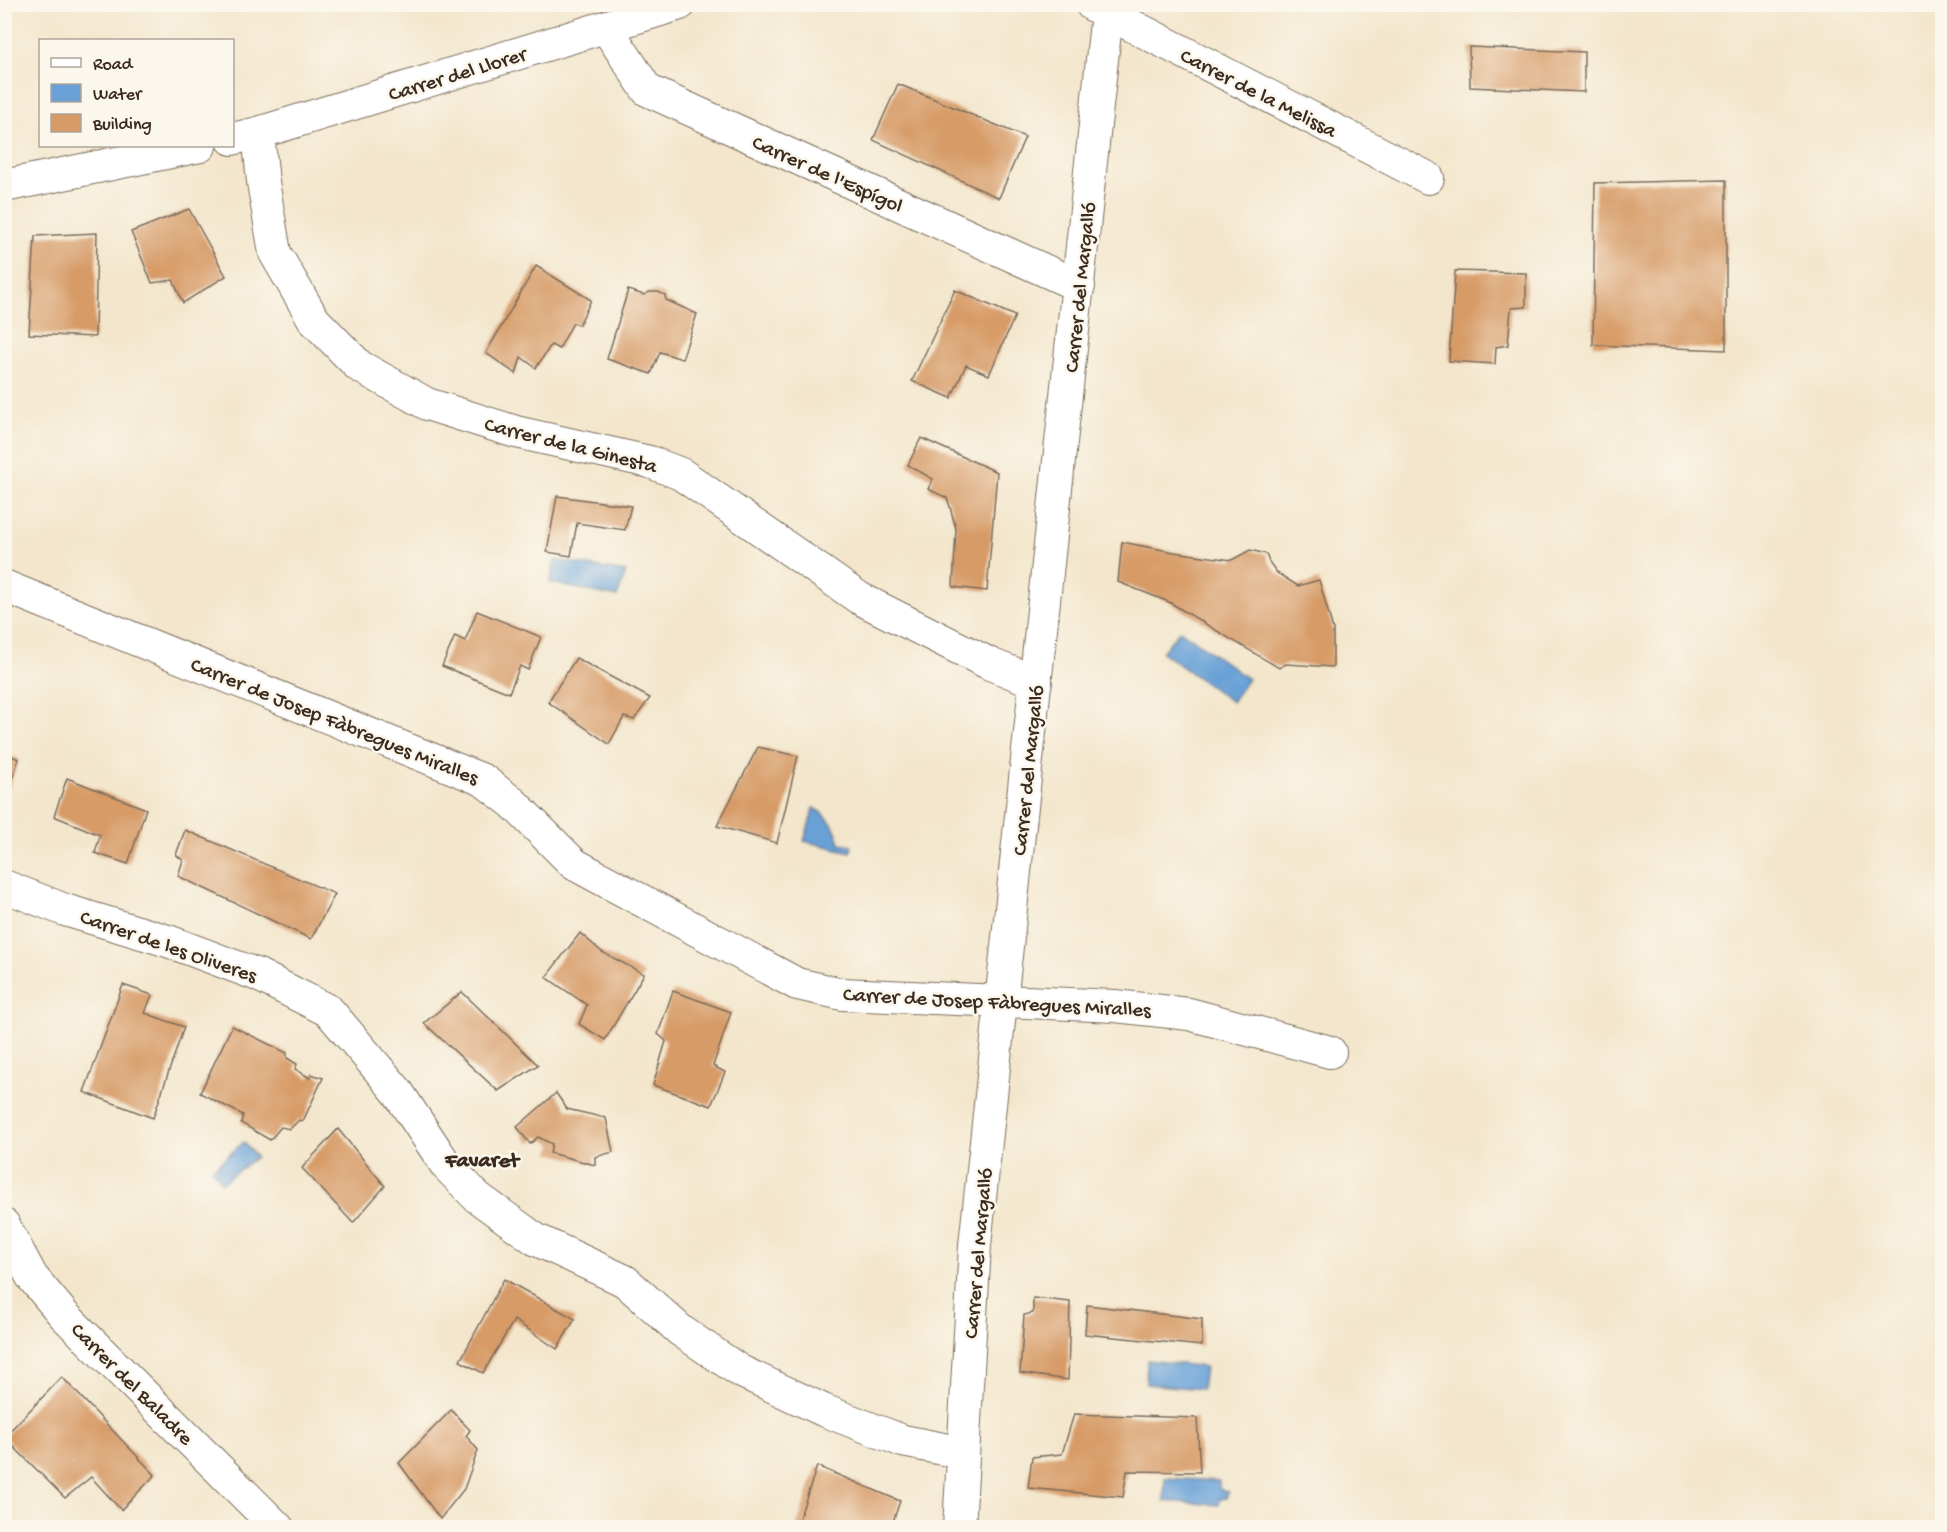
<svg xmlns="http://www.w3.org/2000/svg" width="1947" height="1532" font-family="'Gochi Hand',sans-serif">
	<rect width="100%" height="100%" fill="#fbf7ec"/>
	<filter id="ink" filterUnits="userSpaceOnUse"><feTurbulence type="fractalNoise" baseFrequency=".0167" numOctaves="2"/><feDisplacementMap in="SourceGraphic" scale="12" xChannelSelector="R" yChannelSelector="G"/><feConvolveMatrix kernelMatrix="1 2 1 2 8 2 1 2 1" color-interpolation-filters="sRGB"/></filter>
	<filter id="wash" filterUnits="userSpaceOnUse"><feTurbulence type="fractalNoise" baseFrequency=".008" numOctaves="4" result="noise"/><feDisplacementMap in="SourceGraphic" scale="24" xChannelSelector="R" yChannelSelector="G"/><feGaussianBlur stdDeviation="1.35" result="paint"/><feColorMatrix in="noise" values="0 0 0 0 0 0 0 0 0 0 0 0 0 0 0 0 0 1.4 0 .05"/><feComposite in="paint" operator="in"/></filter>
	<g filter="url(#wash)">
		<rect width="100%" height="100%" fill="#f3e6cc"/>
		<!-- water -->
		<g fill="#69a1d7" stroke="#52667a" stroke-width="1.5">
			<path d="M555 560 626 572 617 597 550 583Z"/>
			<path d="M1180 630 1248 679 1232 702 1162 652Z"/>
			<path d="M814 808C829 817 836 827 840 843L852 846 851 852 804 841Z"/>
			<path d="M244 1142 256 1157 222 1183 212 1169Z"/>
			<path d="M1147 1360 1205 1367 1202 1389 1146 1384Z"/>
			<path d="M1165 1478 1219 1481V1489L1228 1492 1226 1498 1220 1499 1219 1505 1164 1501Z"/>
		</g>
		<g id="blocks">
			<!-- building -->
			<g fill="#d79b68">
				<path d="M1469 47 1584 52V92L1470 87Z"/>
				<path d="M898 84 1025 137 999 198 873 140Z"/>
				<path d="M1726 180V350L1593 345 1595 183Z"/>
				<path d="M189 209 226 276 183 303 173 280 152 283 131 232Z"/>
				<path d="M97 233 95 337 29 334 35 236Z"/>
				<path d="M536 266 591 300 579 325 573 323 559 349 551 345 536 368 521 357 516 374 486 353Z"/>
				<path d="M1455 271 1526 273V307L1511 308 1508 345 1496 347 1495 364 1449 361Z"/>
				<path d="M628 290 644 295 649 292H658L665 295 666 300 697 314 682 359 660 352 651 374 607 359Z"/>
				<path d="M955 290 1015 316 989 375 966 365 951 398 912 381Z"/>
				<path d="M921 438 997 472 987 591 953 587 956 529 950 507 947 498 928 489 933 479 908 465Z"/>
				<path d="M557 496 631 506 625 530 577 523 571 556 547 552Z"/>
				<path d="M1122 542 1174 552 1232 560 1250 550 1266 554 1269 562 1277 573 1298 586 1319 580 1333 629V667L1286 664 1279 668 1169 602 1118 582Z"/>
				<path d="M477 611 541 637 528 670 520 666 509 693 442 666 455 636 465 641Z"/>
				<path d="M576 658 650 698 634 720 624 717 609 744 548 702Z"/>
				<path d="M758 747 798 756 777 843 717 826Z"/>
				<path d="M4 753 19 759 7 794 4 793Z"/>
				<path d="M67 778 146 809 128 864 95 853 100 835 54 816Z"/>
				<path d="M185 830 335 894 311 939 178 876 183 860 176 855Z"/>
				<path d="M580 933 602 952 644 974 605 1040 579 1024 587 1005 546 977Z"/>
				<path d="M123 985 152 995 145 1013 184 1027 153 1118 84 1092Z"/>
				<path d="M673 991 731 1012 713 1066 725 1072 711 1106 653 1085 666 1041 658 1034Z"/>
				<path d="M462 992 538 1065 498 1091 424 1023Z"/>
				<path d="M232 1026 287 1053V1058L297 1064 295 1069 310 1078 311 1074 323 1078 303 1121 299 1120 290 1129 281 1127 270 1140 241 1123 243 1115 200 1093Z"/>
				<path d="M556 1093 567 1109 606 1118 613 1152 595 1157V1165L550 1153 552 1144 538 1137 530 1144 517 1127Z"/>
				<path d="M338 1129 385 1186 353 1223 302 1168Z"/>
				<path d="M504 1279 575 1319 557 1349 514 1320 483 1373 460 1361Z"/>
				<path d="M1033 1298 1070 1302 1068 1380 1020 1373 1024 1315 1033 1313Z"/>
				<path d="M1087 1305 1202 1319V1346L1085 1334Z"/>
				<path d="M62 1377 155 1475 121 1510 91 1477 65 1498 4 1437Z"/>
				<path d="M451 1410 470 1430 466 1436 478 1450 464 1489 440 1519 399 1463Z"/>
				<path d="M1074 1414 1197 1418 1200 1472 1127 1471 1123 1497 1028 1488 1032 1457 1062 1454Z"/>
				<path d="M817 1466 900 1501 891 1528H796Z"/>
			</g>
		</g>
	</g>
	<g filter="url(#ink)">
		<use href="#blocks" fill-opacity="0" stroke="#7b6c5b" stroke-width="1.5"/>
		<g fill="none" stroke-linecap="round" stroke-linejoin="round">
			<defs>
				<g id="minor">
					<path d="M1092 5 1428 178"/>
					<path d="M606 27 647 90 1079 286"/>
					<path d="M258 133 263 182 275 253 314 320 359 366 427 404 516 432 650 462 681 474 859 598 990 664 1036 682"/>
					<path d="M232 139 258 133 680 4"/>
					<path d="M4 186 200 146"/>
					<path d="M4 586 483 780 513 803 574 864 797 984 842 994 1115 1006 1189 1014 1330 1052"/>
					<path d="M4 886 65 910 168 941 258 975 329 1011 397 1091 446 1165 477 1197 535 1239 625 1281 681 1331 740 1371 823 1410 903 1441 963 1453"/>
					<path d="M4 1225 32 1277 64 1315 278 1528"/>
					<path d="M959 1528 975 1245 1107 13"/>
				</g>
			</defs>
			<!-- minor casing -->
			<use href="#minor" stroke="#7b6c5b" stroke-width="34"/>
			<!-- minor -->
			<use href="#minor" stroke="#fff" stroke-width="32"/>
		</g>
	</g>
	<g text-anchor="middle" stroke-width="5" stroke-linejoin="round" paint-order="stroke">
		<!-- street labels -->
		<g font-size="21" fill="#3b2a1e" stroke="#fbf7ec">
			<text transform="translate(457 73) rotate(-17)" y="7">Carrer del Llorer</text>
			<text transform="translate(1259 92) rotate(27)" y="7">Carrer de la Melissa</text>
			<text transform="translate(828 173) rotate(24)" y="7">Carrer de l'Espígol</text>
			<text transform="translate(1079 287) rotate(-84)" y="7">Carrer del Margalló</text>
			<text transform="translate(571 444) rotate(14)" y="7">Carrer de la Ginesta</text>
			<text transform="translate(335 720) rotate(22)" y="7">Carrer de Josep Fàbregues Miralles</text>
			<text transform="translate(1027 770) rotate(-84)" y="7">Carrer del Margalló</text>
			<text transform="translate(169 945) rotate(19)" y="7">Carrer de les Oliveres</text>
			<text transform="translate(997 1001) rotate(3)" y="7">Carrer de Josep Fàbregues Miralles</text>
			<text transform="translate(977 1253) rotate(-85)" y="7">Carrer del Margalló</text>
			<text transform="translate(133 1383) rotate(45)" y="7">Carrer del Baladre</text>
		</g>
		<!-- neighbourhood labels -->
		<g font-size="22" font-weight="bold" fill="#3b2a1e" stroke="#fbf7ec">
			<text x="482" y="1166">Favaret</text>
		</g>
	</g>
	<!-- margin -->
	<rect width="1947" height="1532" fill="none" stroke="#fbf7ec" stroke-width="24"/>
	<!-- legend -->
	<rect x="39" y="39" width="195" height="108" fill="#fbf7ec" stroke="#aea59a" stroke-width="1.5"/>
	<rect x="51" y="58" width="30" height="9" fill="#ffffff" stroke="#aea59a" stroke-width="1.5"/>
	<text x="93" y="69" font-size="18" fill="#3b2a1e">Road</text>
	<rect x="51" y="84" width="30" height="18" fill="#69a1d7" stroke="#aea59a" stroke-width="1.5"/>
	<text x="93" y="99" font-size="18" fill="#3b2a1e">Water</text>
	<rect x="51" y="114" width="30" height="18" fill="#d79b68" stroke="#aea59a" stroke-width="1.5"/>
	<text x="93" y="129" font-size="18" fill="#3b2a1e">Building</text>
</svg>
